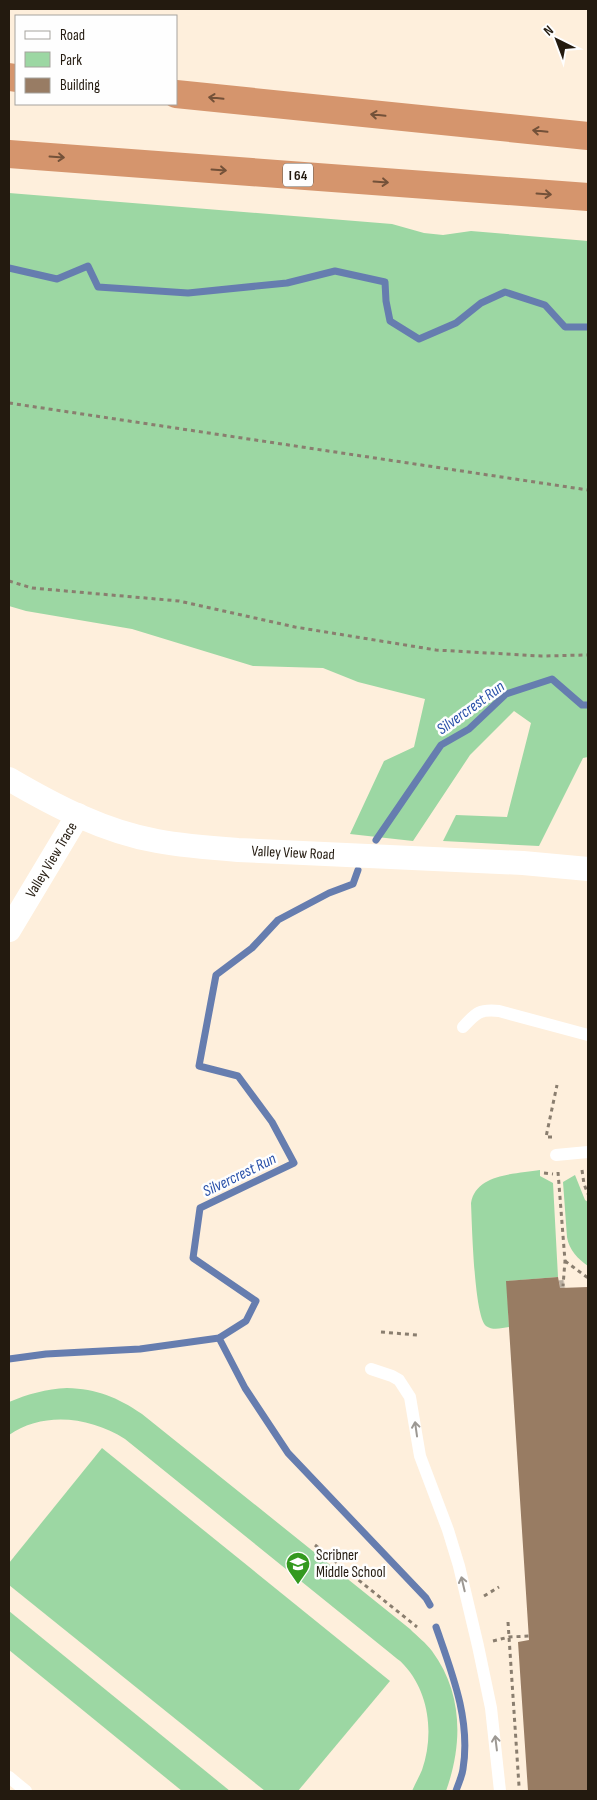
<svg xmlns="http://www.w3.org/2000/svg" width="597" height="1800" font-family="'Sofia Sans Condensed',sans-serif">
	<defs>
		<filter id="shadow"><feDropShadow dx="5.5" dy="3" stdDeviation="0" flood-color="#0004"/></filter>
	</defs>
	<rect width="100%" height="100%" fill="#feefdc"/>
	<!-- green -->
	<g fill="#9cd7a3">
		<path d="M9 193 392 224 424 233 443 235 471 231 588 241V757L583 758 539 846 443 841 456 815 507 817 531 723 514 711 470 755 413 841 350 834 384 761 414 747 425 699 358 682 323 668 253 666 132 629 26 611 9 606Z"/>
		<path d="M540 1170V1176L553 1183 558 1277 507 1281 509 1327C502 1328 493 1331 486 1326 474 1316 472 1223 471 1203 476 1173 517 1174 540 1170Z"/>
		<path d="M575 1175 585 1200 588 1202V1266C578 1259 569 1250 567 1237L563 1182Z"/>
		<path d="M67 1388C97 1389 117 1397 142 1414L410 1629C417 1636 426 1643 432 1651 463 1693 463 1744 446 1791H412C415 1784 419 1777 422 1770 434 1736 430 1693 404 1665 400 1660 394 1657 390 1653L125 1439C90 1417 44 1411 9 1435V1402C28 1394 46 1389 67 1388Z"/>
		<path d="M102 1448 390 1681 298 1791H265L9 1585V1563Z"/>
		<path d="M9 1611 230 1791H182L9 1650Z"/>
	</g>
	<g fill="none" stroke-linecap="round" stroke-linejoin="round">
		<!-- stream -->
		<g stroke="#667daf" stroke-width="7">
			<path d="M9 268 57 279 88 266 98 287 188 293 287 283 335 271 385 282 386 301 390 321 419 339 456 323 481 303 505 292 545 305 565 327H588"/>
			<path d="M376 840 441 745 469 729 506 694 552 679 582 705H588"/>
			<path d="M219 1338 245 1388 288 1453 426 1598 430 1605"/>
			<path d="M9 1359 46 1354 140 1349 219 1338 246 1321 256 1301 193 1258 200 1208 294 1163 272 1122 238 1076 199 1066 216 975 252 948 278 920 329 893 353 884 358 870"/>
			<path d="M436 1627C452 1673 471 1720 463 1769 462 1777 458 1784 456 1791"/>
		</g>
	</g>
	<!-- building -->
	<path fill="#987c64" filter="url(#shadow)" d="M558 1277 560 1288 588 1287V1791H528L518 1642 529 1640 506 1281Z"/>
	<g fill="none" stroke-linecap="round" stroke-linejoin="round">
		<!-- path -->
		<g stroke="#8a7e6f" stroke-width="3" stroke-dasharray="4 4" stroke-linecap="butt">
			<path d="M9 403 588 490"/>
			<path d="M9 581 32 588 179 601 295 627 436 650 541 656 588 655"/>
			<path d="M552 1137H546L557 1085"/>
			<path d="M582 1170 584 1184 588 1194"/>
			<path d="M558 1172 565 1261 563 1286"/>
			<path d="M544 1173 553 1174"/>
			<path d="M565 1261 588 1278"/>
			<path d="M381 1332 417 1335"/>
			<path d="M315 1545 417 1627"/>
			<path d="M484 1596 499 1587"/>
			<path d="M508 1622 519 1786"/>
			<path d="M493 1641 509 1637 529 1636"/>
		</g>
		<!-- service -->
		<g stroke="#fff" stroke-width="12">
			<path d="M463 1027C476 1013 479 1009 499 1011L588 1035"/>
			<path d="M556 1155 588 1152"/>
			<path d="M371 1369 392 1376 399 1380 410 1397 420 1456 448 1530 459 1566 478 1646 491 1708 500 1791"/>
			<path d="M9 1777 26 1791"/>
		</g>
		<!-- minor -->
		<g stroke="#fff" stroke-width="24">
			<path id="s1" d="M9 779C55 806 105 832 157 841 184 846 211 848 238 850L523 863 588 869"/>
			<path id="s2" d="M9 930 78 815"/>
		</g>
		<!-- motorway -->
		<g stroke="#d5956d" stroke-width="28">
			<path d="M9 77 16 78"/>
			<path d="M176 94 588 136"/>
			<path d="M9 154 588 197"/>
		</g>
	</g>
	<!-- one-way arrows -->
	<defs><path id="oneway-shaft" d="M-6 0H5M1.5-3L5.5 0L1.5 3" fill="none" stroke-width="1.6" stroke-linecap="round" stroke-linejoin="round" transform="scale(1.25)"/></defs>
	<g stroke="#735139">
		<use href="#oneway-shaft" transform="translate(216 98) rotate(-174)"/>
		<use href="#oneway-shaft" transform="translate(378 115) rotate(-174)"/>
		<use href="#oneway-shaft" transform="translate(540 131) rotate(-174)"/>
		<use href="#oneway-shaft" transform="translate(57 157) rotate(4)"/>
		<use href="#oneway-shaft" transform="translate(219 170) rotate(4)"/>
		<use href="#oneway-shaft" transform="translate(381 182) rotate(4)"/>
		<use href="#oneway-shaft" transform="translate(544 194) rotate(4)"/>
	</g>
	<g stroke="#9c9893">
		<use href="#oneway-shaft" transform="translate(416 1429) rotate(-98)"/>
		<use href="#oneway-shaft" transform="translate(463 1584) rotate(-103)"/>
		<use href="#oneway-shaft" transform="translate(496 1743) rotate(-97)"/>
	</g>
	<!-- icons -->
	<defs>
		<symbol id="school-pin" viewBox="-11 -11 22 30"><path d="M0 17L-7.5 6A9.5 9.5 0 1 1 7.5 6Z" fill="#34991f" stroke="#fefefe"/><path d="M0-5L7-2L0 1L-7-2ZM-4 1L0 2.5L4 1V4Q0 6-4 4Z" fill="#fff"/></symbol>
	</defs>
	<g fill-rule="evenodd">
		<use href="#school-pin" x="284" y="1550" width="28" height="38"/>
	</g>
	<g text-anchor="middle" stroke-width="5" stroke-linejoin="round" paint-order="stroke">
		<!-- shield labels -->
		<rect fill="#fefefe" stroke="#655e57" stroke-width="1" x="283" y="163.5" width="30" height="23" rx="4"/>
		<g font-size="14" font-weight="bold" fill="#231a0f">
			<text x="298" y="180">I 64</text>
		</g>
		<!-- street labels -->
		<g font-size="15" fill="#231a0f" stroke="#fefefe">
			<text dy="5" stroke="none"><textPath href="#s1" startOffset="298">Valley View Road</textPath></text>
			<text dy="5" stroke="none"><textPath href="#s2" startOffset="82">Valley View Trace</textPath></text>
		</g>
		<!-- poi labels -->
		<g font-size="15" fill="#231a0f" stroke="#fefefe" text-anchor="start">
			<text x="316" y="1560">Scribner<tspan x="316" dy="17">Middle School</tspan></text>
		</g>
		<!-- water labels -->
		<g font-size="16" font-style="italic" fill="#2a51a9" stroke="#fefefe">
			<text transform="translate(470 707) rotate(-36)" y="6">Silvercrest Run</text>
			<text transform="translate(239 1174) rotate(-26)" y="6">Silvercrest Run</text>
		</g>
	</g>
	<!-- border -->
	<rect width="597" height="1800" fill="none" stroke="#231a0f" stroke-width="20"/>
	<!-- legend -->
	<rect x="15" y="15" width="162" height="90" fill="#fefefe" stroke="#a6a39e"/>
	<rect x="25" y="31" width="25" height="8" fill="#ffffff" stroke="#a6a39e"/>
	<text x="60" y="40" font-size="15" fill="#231a0f">Road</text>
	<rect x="25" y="52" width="25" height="15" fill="#9cd7a3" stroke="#a6a39e"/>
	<text x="60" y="65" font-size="15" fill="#231a0f">Park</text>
	<rect x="25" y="78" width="25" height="15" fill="#987c64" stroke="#a6a39e"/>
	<text x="60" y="90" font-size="15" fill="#231a0f">Building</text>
	<!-- north arrow -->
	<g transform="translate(557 40) rotate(318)" stroke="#fefefe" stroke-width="4" paint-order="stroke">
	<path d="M0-4L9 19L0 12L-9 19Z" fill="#231a0f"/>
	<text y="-8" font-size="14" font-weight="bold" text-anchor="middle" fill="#231a0f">N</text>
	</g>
</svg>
